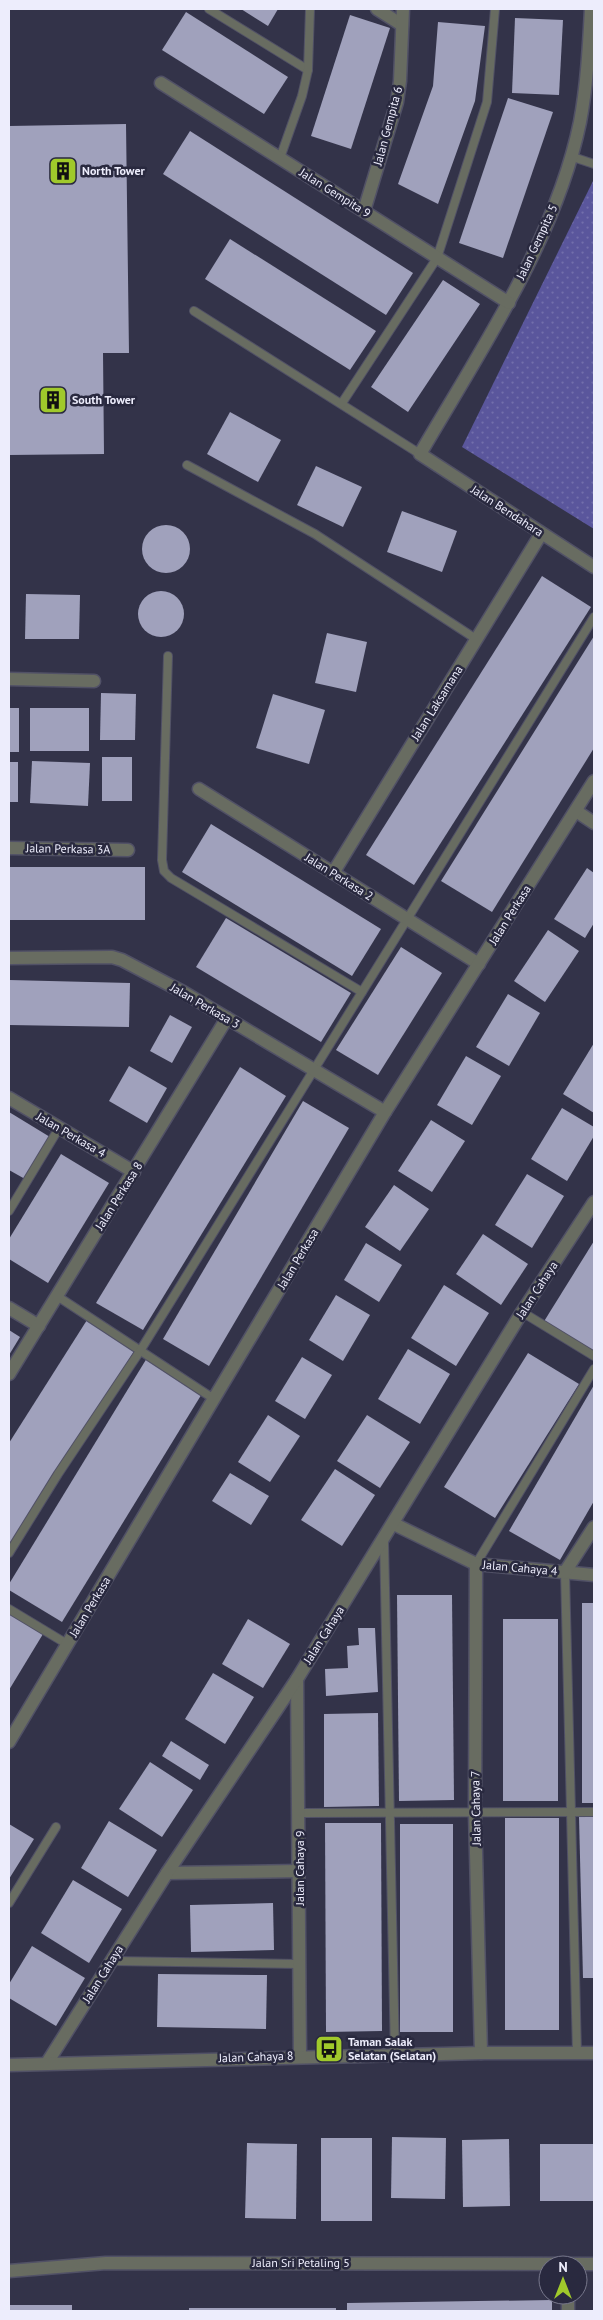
<svg xmlns="http://www.w3.org/2000/svg" width="603" height="2320" font-family="'PT Sans',sans-serif">
	<defs>
		<pattern id="park-dots" width="8" height="8" patternUnits="userSpaceOnUse" patternTransform="scale(1.25)"><rect width="8" height="8" fill="#5a569c"/><path d="M2 2h.1M6 6h.1" fill="none" stroke="#726fab" stroke-width="1.8" stroke-linecap="round"/></pattern>
	</defs>
	<rect width="100%" height="100%" fill="#333349"/>
	<!-- park -->
	<path fill="url(#park-dots)" d="M594 179V529L462 447Z"/>
	<!-- building -->
	<g fill="#a0a1bc">
		<path d="M241 9H278L268 26Z"/>
		<path d="M186 12 288 77 264 114 162 50Z"/>
		<path d="M350 15 390 28 351 149 311 136Z"/>
		<path d="M515 18 563 20 559 95 512 93Z"/>
		<path d="M438 22 485 26 475 101 438 204 398 184 433 86Z"/>
		<path d="M508 98 553 112 503 258 459 243Z"/>
		<path d="M126 124 129 353H103L104 454 9 455V126Z"/>
		<path d="M190 131 413 273 386 315 163 174Z"/>
		<path d="M230 239 376 331 350 370 205 279Z"/>
		<path d="M443 280 480 304 408 412 371 387Z"/>
		<path d="M230 412 281 440 258 482 207 454Z"/>
		<path d="M316 466 362 487 343 527 297 505Z"/>
		<path d="M402 511 457 531 442 572 387 552Z"/>
		<circle cx="166" cy="549" r="24"/>
		<path d="M542 576 591 607 414 885 366 855Z"/>
		<circle cx="161" cy="614" r="23"/>
		<path d="M26 594 80 595 79 639H25Z"/>
		<path d="M327 633 367 642 356 692 315 683Z"/>
		<path d="M594 636V748L492 912 441 881Z"/>
		<path d="M101 693 136 694 135 740H100Z"/>
		<path d="M273 694 325 710 309 764 256 748Z"/>
		<rect x="9" y="708" width="10" height="44"/>
		<rect x="30" y="708" width="59" height="43"/>
		<rect x="102" y="757" width="30" height="44"/>
		<path d="M32 761 90 763 88 806 30 803Z"/>
		<rect x="9" y="762" width="9" height="40"/>
		<path d="M211 824 381 929 352 976 182 872Z"/>
		<rect x="9" y="867" width="136" height="53"/>
		<path d="M587 868 594 873V923L585 938 554 919Z"/>
		<path d="M226 918 351 993 321 1042 196 967Z"/>
		<path d="M548 930 579 951 545 1002 514 981Z"/>
		<path d="M401 947 442 973 378 1075 336 1050Z"/>
		<path d="M9 980 130 983 129 1027 9 1025Z"/>
		<path d="M508 994 540 1013 509 1066 476 1047Z"/>
		<path d="M170 1015 192 1027 172 1063 150 1051Z"/>
		<path d="M594 1043V1113L563 1094Z"/>
		<path d="M466 1056 501 1076 472 1125 437 1105Z"/>
		<path d="M129 1066 167 1088 147 1123 109 1101Z"/>
		<path d="M240 1067 286 1096 143 1330 96 1303Z"/>
		<path d="M303 1101 349 1128 209 1366 163 1339Z"/>
		<path d="M562 1108 594 1127V1136L567 1181 531 1159Z"/>
		<path d="M9 1112 50 1137 25 1179 9 1170Z"/>
		<path d="M431 1120 465 1141 432 1192 398 1171Z"/>
		<path d="M61 1154 109 1183 48 1283 9 1259V1239Z"/>
		<path d="M527 1174 564 1196 532 1248 495 1225Z"/>
		<path d="M394 1185 429 1209 400 1251 365 1227Z"/>
		<path d="M483 1234 528 1264 501 1305 456 1274Z"/>
		<path d="M594 1241V1353L543 1323Z"/>
		<path d="M366 1243 402 1265 379 1302 344 1280Z"/>
		<path d="M444 1285 489 1313 456 1366 411 1338Z"/>
		<path d="M336 1295 370 1315 343 1361 309 1340Z"/>
		<path d="M87 1320 135 1350 9 1549V1443Z"/>
		<path d="M9 1330 20 1337 9 1355Z"/>
		<path d="M408 1349 450 1374 420 1424 378 1399Z"/>
		<path d="M528 1353 579 1384 495 1518 444 1487Z"/>
		<path d="M302 1357 332 1375 305 1419 275 1401Z"/>
		<path d="M147 1358 203 1392 62 1622 9 1590V1584Z"/>
		<path d="M594 1385V1501L560 1560 509 1531Z"/>
		<path d="M268 1415 300 1436 270 1482 238 1462Z"/>
		<path d="M367 1415 410 1442 380 1488 337 1461Z"/>
		<path d="M335 1469 375 1495 342 1546 301 1520Z"/>
		<path d="M230 1473 269 1496 251 1525 212 1501Z"/>
		<path d="M397 1595H452L454 1800 399 1801Z"/>
		<rect x="582" y="1603" width="12" height="200"/>
		<path d="M9 1613 43 1634 9 1690Z"/>
		<path d="M248 1619 290 1644 263 1688 222 1664Z"/>
		<rect x="503" y="1619" width="55" height="182"/>
		<path d="M358 1628H375L378 1692 326 1696 325 1669 348 1668 347 1646 359 1645Z"/>
		<path d="M213 1673 254 1697 225 1744 185 1719Z"/>
		<path d="M378 1713 379 1806 324 1807V1714Z"/>
		<path d="M171 1741 209 1765 200 1780 162 1756Z"/>
		<path d="M150 1762 193 1790 162 1837 119 1809Z"/>
		<path d="M579 1817H594V1978H583Z"/>
		<rect x="505" y="1818" width="54" height="212"/>
		<path d="M109 1821 157 1850 128 1897 81 1868Z"/>
		<path d="M325 1823H381L382 2031 326 2032Z"/>
		<path d="M9 1824 34 1839 9 1879Z"/>
		<rect x="400" y="1824" width="53" height="208"/>
		<path d="M73 1880 122 1909 89 1963 41 1933Z"/>
		<path d="M273 1903 274 1950 191 1952 190 1905Z"/>
		<path d="M32 1946 85 1978 56 2026 9 1998V1984Z"/>
		<path d="M158 1974 267 1975 266 2029 157 2027Z"/>
		<path d="M392 2137 446 2138 445 2199 391 2198Z"/>
		<rect x="321" y="2138" width="51" height="83"/>
		<path d="M509 2139 510 2206 463 2207 462 2140Z"/>
		<path d="M247 2143 297 2144 296 2219 245 2218Z"/>
		<rect x="540" y="2144" width="53" height="57"/>
		<path d="M552 2300V2311H347V2303Z"/>
		<rect x="9" y="2305" width="63" height="6"/>
		<rect x="189" y="2308" width="147" height="3"/>
	</g>
	<g fill="none" stroke-linecap="round" stroke-linejoin="round">
		<defs>
			<g id="service">
				<path d="M209 9 308 70"/>
				<path d="M570 156 594 164"/>
				<path d="M280 158 302 96 308 70 310 9"/>
				<path d="M194 311 420 454"/>
				<path d="M342 403 437 258 487 102 495 9"/>
				<path d="M187 465 315 534 476 639"/>
				<path d="M168 656 162 860 164 871 171 878 362 992"/>
				<path d="M9 1211 59 1128"/>
				<path d="M57 1296 214 1399"/>
				<path d="M522 1312 594 1356"/>
				<path d="M384 1541 395 2056"/>
				<path d="M9 1553 58 1474 140 1351 594 617"/>
				<path d="M476 1564 594 1369"/>
				<path d="M565 1572 577 2053"/>
				<path d="M9 1609 67 1644"/>
				<path d="M300 1813 594 1812"/>
				<path d="M9 1903 56 1827"/>
				<path d="M111 1961 299 1964"/>
			</g>
			<g id="minor">
				<path d="M377 9 402 25"/>
				<path d="M591 9C589 46 587 85 580 122 556 239 480 351 420 454L594 567"/>
				<path d="M161 83 509 303"/>
				<path d="M364 211 397 102 400 81 403 9"/>
				<path d="M9 679 94 681"/>
				<path d="M199 789 479 964"/>
				<path d="M576 811 594 823"/>
				<path d="M9 848 128 850"/>
				<path d="M333 873 541 534"/>
				<path d="M9 958 112 957 122 960 183 992 385 1112"/>
				<path d="M9 1098 134 1172"/>
				<path d="M9 1308 39 1326"/>
				<path d="M9 1374 227 1018"/>
				<path d="M394 1524 476 1564 594 1575"/>
				<path d="M476 1564 475 1813 481 2053"/>
				<path d="M565 1572 594 1527"/>
				<path d="M297 1679 300 2056"/>
				<path d="M9 1742 385 1112 594 781"/>
				<path d="M167 1873 299 1871"/>
				<path d="M47 2063 167 1873 297 1679 522 1312 594 1202"/>
				<path d="M9 2065 481 2053H594"/>
				<path d="M9 2271 106 2263 594 2264"/>
				<path d="M568 2295V2311"/>
			</g>
		</defs>
		<!-- service casing -->
		<use href="#service" stroke="#515166" stroke-width="10"/>
		<!-- minor casing -->
		<use href="#minor" stroke="#515166" stroke-width="15"/>
		<!-- service -->
		<use href="#service" stroke="#686c61" stroke-width="8"/>
		<!-- minor -->
		<use href="#minor" stroke="#686c61" stroke-width="12"/>
	</g>
	<!-- icons -->
	<defs>
		<symbol id="building-square" viewBox="-11 -11 22 22"><rect x="-9" y="-9" width="18" height="18" rx="4" fill="#a0c92b" stroke="#29293f"/><path d="M-4-6H4V6H1V3H-1V6H-4ZM-2.5-4.3h1.7v1.8h-1.7ZM.8-4.3h1.7v1.8H.8ZM-2.5-1h1.7V.8h-1.7ZM.8-1h1.7V.8H.8Z" fill="#111"/></symbol>
		<symbol id="bus-square" viewBox="-11 -11 22 22"><rect x="-9" y="-9" width="18" height="18" rx="4" fill="#a0c92b" stroke="#29293f"/><path d="M-5-6H5V4H4V6H2V4H-2V6H-4V4H-5ZM-3.5-4V0h7V-4ZM-3.5 1.2v1.5H-2V1.2ZM2 1.2v1.5H3.5V1.2Z" fill="#111"/></symbol>
	</defs>
	<g fill-rule="evenodd">
		<use href="#building-square" x="47" y="155" width="32" height="32"/>
		<use href="#building-square" x="37" y="384" width="32" height="32"/>
		<use href="#bus-square" x="313" y="2033" width="32" height="32"/>
	</g>
	<g text-anchor="middle" stroke-width="5" stroke-linejoin="round" paint-order="stroke">
		<!-- street labels -->
		<g font-size="12" fill="#ededfc" stroke="#29293f">
			<text transform="translate(388 126) rotate(-75)" y="4">Jalan Gempita 6</text>
			<text transform="translate(335 193) rotate(32)" y="4">Jalan Gempita 9</text>
			<text transform="translate(537 242) rotate(-65)" y="4">Jalan Gempita 5</text>
			<text transform="translate(507 511) rotate(33)" y="4">Jalan Bendahara</text>
			<text transform="translate(437 703) rotate(-58)" y="4">Jalan Laksamana</text>
			<text transform="translate(68 849) rotate(1)" y="4">Jalan Perkasa 3A</text>
			<text transform="translate(339 877) rotate(32)" y="4">Jalan Perkasa 2</text>
			<text transform="translate(510 915) rotate(-58)" y="4">Jalan Perkasa</text>
			<text transform="translate(205 1006) rotate(30)" y="4">Jalan Perkasa 3</text>
			<text transform="translate(71 1135) rotate(30)" y="4">Jalan Perkasa 4</text>
			<text transform="translate(119 1196) rotate(-58)" y="4">Jalan Perkasa 8</text>
			<text transform="translate(298 1259) rotate(-59)" y="4">Jalan Perkasa</text>
			<text transform="translate(537 1290) rotate(-57)" y="4">Jalan Cahaya</text>
			<text transform="translate(520 1568) rotate(5)" y="4">Jalan Cahaya 4</text>
			<text transform="translate(90 1607) rotate(-59)" y="4">Jalan Perkasa</text>
			<text transform="translate(324 1635) rotate(-58)" y="4">Jalan Cahaya</text>
			<text transform="translate(476 1808) rotate(-91)" y="4">Jalan Cahaya 7</text>
			<text transform="translate(300 1868) rotate(-90)" y="4">Jalan Cahaya 9</text>
			<text transform="translate(103 1974) rotate(-58)" y="4">Jalan Cahaya</text>
			<text transform="translate(256 2057) rotate(-2)" y="4">Jalan Cahaya 8</text>
			<text x="301" y="2267">Jalan Sri Petaling 5</text>
		</g>
		<!-- poi labels -->
		<g font-size="12" font-weight="bold" fill="#ededfc" stroke="#29293f" text-anchor="start">
			<text x="82" y="175">North Tower</text>
			<text x="72" y="404">South Tower</text>
			<text x="348" y="2046">Taman Salak<tspan x="348" dy="14">Selatan (Selatan)</tspan></text>
		</g>
	</g>
	<!-- border -->
	<rect width="603" height="2320" fill="none" stroke="#ededfc" stroke-width="20"/>
	<!-- north arrow -->
	<g transform="translate(563 2280)"><circle r="24" fill="#29293f" stroke="#77778b"/>
	<path d="M0-4L9 19L0 12L-9 19Z" fill="#a0c92b"/>
	<text y="-8" font-size="14" font-weight="bold" text-anchor="middle" fill="#ededfc">N</text>
	</g>
</svg>
